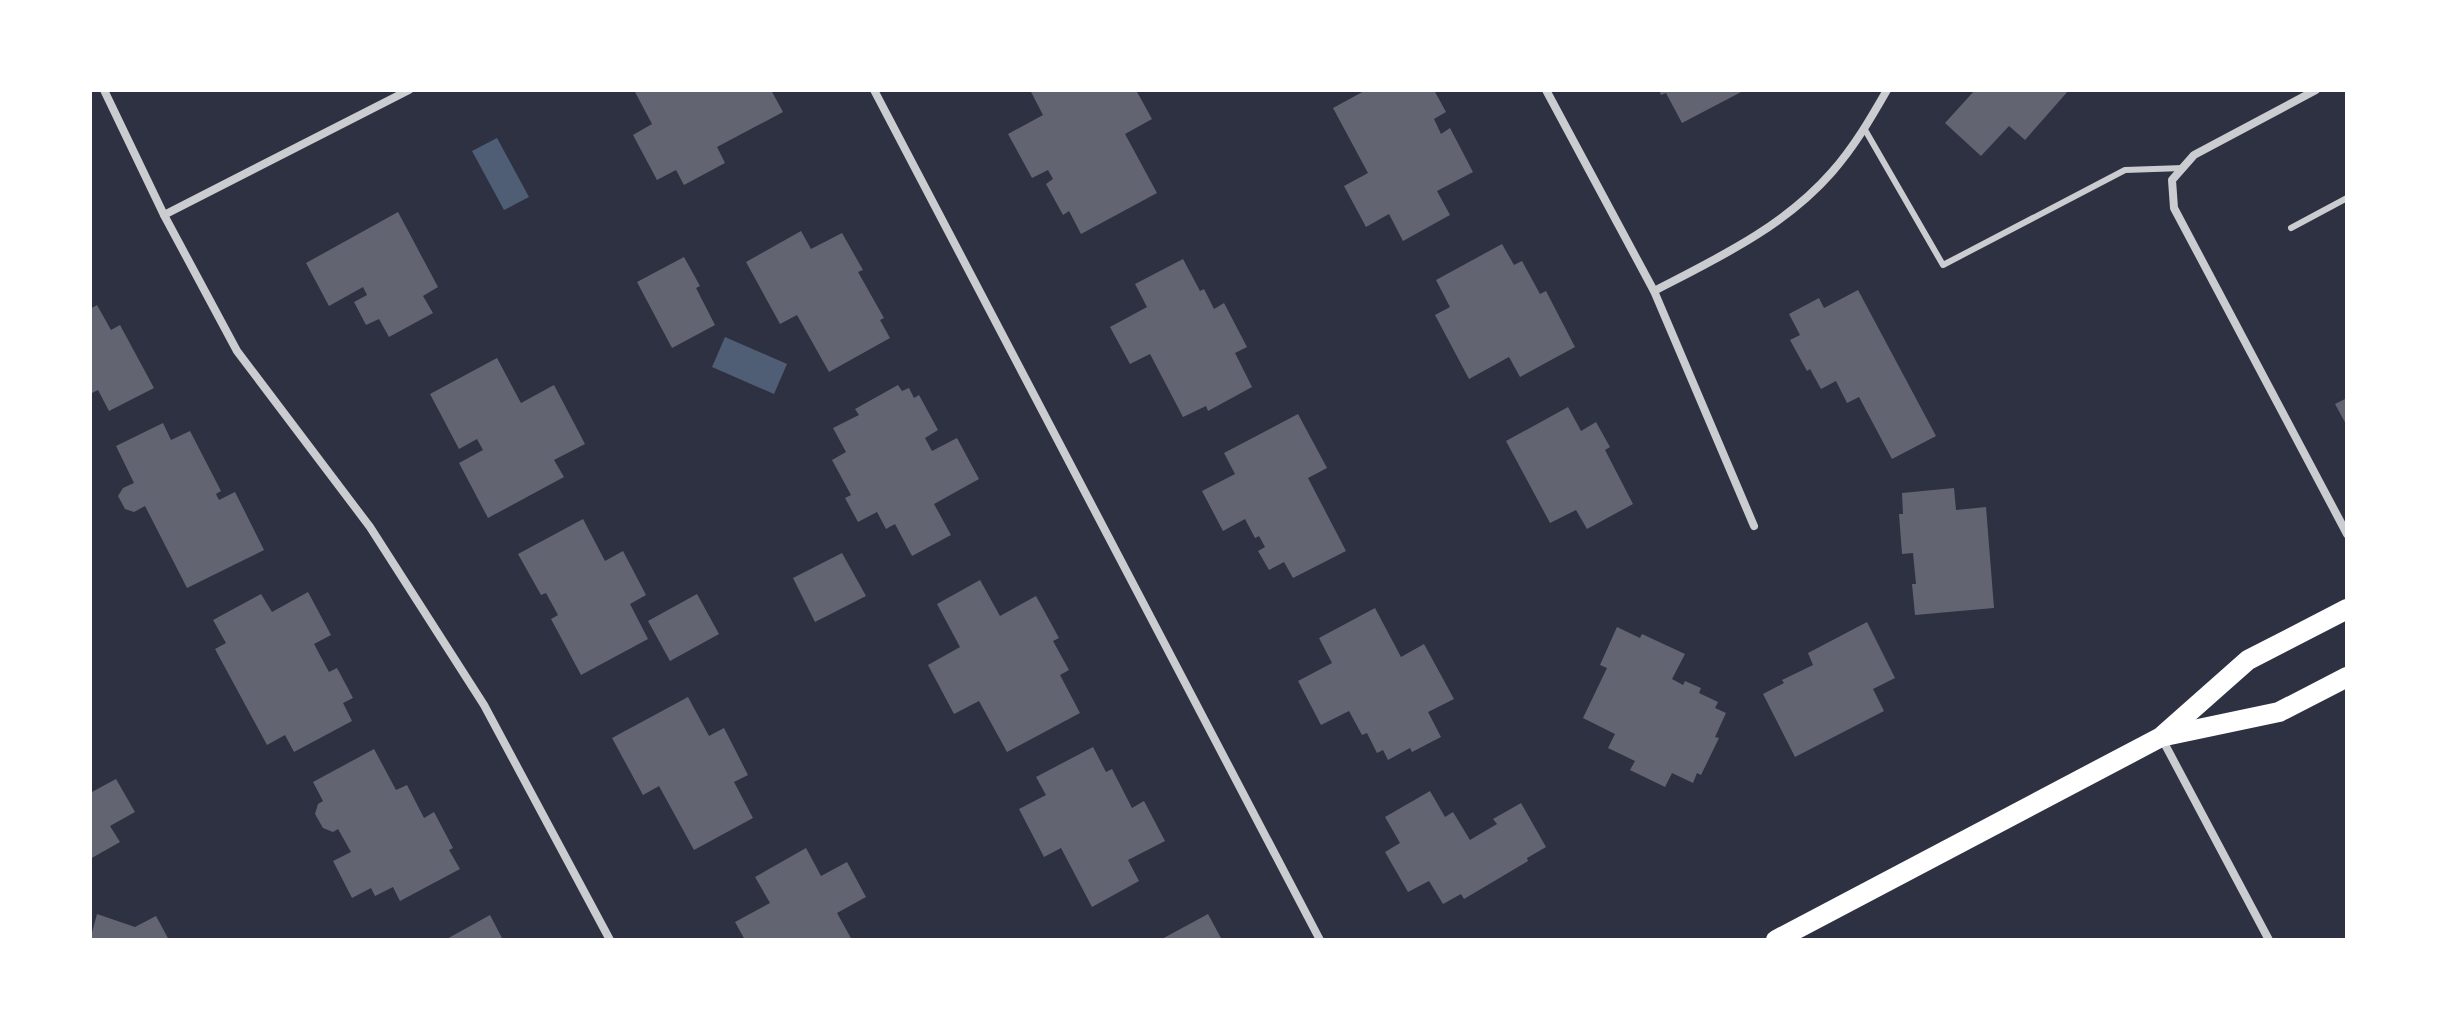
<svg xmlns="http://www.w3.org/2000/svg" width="2437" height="1030" font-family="'Sofia Sans Condensed',sans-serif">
	<rect width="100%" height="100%" fill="#2d3142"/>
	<!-- water -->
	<g fill="#4f5d75">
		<path d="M497 138 529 197 504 210 472 151Z"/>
		<path d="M725 337 787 364 774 394 712 367Z"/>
	</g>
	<!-- building -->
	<g fill="#626471">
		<path d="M634 90H771L783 112 717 147 725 163 684 185 676 170 657 180 633 135 652 124Z"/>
		<path d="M1030 90H1136L1152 119 1125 134 1157 193 1081 234 1069 211 1063 215 1046 184 1053 179 1048 170 1032 178 1008 134 1043 115Z"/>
		<path d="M1366 90H1434L1446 112 1434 119 1441 134 1450 128 1473 172 1437 191 1450 215 1403 241 1389 214 1366 227 1344 186 1368 173 1333 108Z"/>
		<path d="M1659 90H1745L1682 123 1666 93 1661 95Z"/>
		<path d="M1975 90H2069L2025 140 2009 126 1981 156 1945 123Z"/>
		<path d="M398 212 438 287 423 296 433 313 389 337 379 319 366 325 354 302 367 295 363 287 329 306 306 263Z"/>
		<path d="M801 231 811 249 842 233 863 270 858 272 884 318 880 320 890 338 829 372 797 315 780 324 746 262Z"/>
		<path d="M1502 244 1514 265 1522 261 1540 294 1546 291 1575 347 1520 377 1509 357 1469 379 1435 315 1450 307 1436 280Z"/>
		<path d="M684 257 700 286 696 288 715 325 672 348 637 282Z"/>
		<path d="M1183 259 1200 291 1204 289 1214 309 1224 303 1247 347 1235 353 1252 387 1208 411 1206 406 1183 417 1150 354 1130 364 1110 327 1147 307 1135 284Z"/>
		<path d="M1858 290 1936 436 1892 459 1859 397 1847 403 1836 381 1821 389 1810 369 1807 371 1790 340 1800 335 1789 314 1819 298 1824 308Z"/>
		<path d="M97 305 111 330 120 325 154 388 109 411 98 390 90 394V309Z"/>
		<path d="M497 358 521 403 554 385 585 444 554 460 564 477 488 518 459 463 483 450 477 439 459 449 430 394Z"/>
		<path d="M898 385 902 391 909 388 914 398 919 395 938 430 925 438 932 451 957 438 979 479 934 504 951 535 912 556 895 524 886 529 877 512 858 522 845 498 851 495 832 460 846 452 833 428 859 415 855 409Z"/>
		<path d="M2347 398V426L2335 404Z"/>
		<path d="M1568 407 1581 431 1596 422 1610 447 1605 450 1633 504 1587 529 1576 510 1550 523 1506 441Z"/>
		<path d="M1298 414 1327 468 1308 478 1346 551 1293 578 1284 562 1269 570 1258 551 1265 547 1259 536 1255 538 1245 519 1223 531 1202 491 1235 474 1224 453Z"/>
		<path d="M163 423 171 440 190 431 221 491 216 494 219 500 235 492 264 550 187 588 145 506 134 512 125 509 118 496 123 488 134 483 116 446Z"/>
		<path d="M1954 488 1956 510 1986 507 1994 608 1915 615 1912 584H1916L1913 553 1902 554 1899 514H1903L1902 493Z"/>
		<path d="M583 519 605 561 623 551 646 595 630 604 648 639 581 675 551 619 558 615 546 593 541 595 518 554Z"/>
		<path d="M842 553 866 596 815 622 793 578Z"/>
		<path d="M980 580 1000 616 1036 596 1059 638 1053 641 1069 670 1060 675 1080 713 1007 752 979 701 954 714 928 665 960 647 937 604Z"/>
		<path d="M308 592 331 635 314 644 329 672 337 668 353 698 343 703 352 721 294 752 285 735 267 745 215 649 226 643 213 620 261 594 272 612Z"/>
		<path d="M697 594 719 634 670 661 648 621Z"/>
		<path d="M1375 608 1401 657 1424 644 1454 699 1428 712 1441 737 1412 752 1410 748 1388 760 1383 750 1377 753 1367 733 1362 735 1349 711 1321 725 1298 681 1332 663 1319 638Z"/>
		<path d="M1867 622 1895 678 1873 689 1884 711 1795 757 1763 694 1784 683 1782 680 1813 665 1808 653Z"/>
		<path d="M1617 627 1640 638 1642 634 1685 654 1672 679 1683 685 1685 681 1701 688 1699 693 1718 702 1715 708 1726 713 1715 737 1719 738 1701 775 1697 773 1693 783 1672 773 1665 787 1630 770 1635 761 1608 748 1615 734 1583 718 1607 668 1600 665Z"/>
		<path d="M688 697 709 736 724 728 748 775 734 782 753 818 694 850 659 786 643 795 612 738Z"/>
		<path d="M1093 747 1106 772 1112 769 1132 808 1144 801 1165 841 1128 860 1139 881 1092 907 1061 848 1044 857 1019 809 1046 795 1036 777Z"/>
		<path d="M374 749 396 790 407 785 424 818 434 812 453 848 449 850 460 869 400 901 393 887 375 896 371 888 352 898 333 861 351 852 338 829 333 832 323 828 315 814 318 804 323 801 313 782Z"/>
		<path d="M116 779 135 812 110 826 120 842 90 859V793Z"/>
		<path d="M1430 791 1445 817 1453 812 1470 840 1497 824 1493 819 1521 803 1546 847 1527 858 1528 861 1464 899 1461 894 1443 904 1429 881 1408 892 1385 852 1400 843 1385 817Z"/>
		<path d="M806 848 821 876 847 862 866 897 837 913 852 940H745L735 922 770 903 755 877Z"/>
		<path d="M97 914 135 927 156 916 169 940H90Z"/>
		<path d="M1208 914 1222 940H1160Z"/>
		<path d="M490 915 503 940H445Z"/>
	</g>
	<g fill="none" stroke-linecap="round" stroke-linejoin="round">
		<!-- service -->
		<g stroke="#caccd0" stroke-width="6">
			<path d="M1864 128 1943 265 2125 170 2183 168"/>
			<path d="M2291 228 2347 198"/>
		</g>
		<!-- minor -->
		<g stroke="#caccd0" stroke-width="8">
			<path d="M104 90 164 215 237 351 370 527 484 705 610 940"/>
			<path d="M874 90 1320 940"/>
			<path d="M1546 90 1654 291 1754 526"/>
			<path d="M2316 90 2194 155 2172 180 2174 208 2347 534"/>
			<path d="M164 215 409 90"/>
			<path d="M1654 291C1718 258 1784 227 1832 172 1854 147 1871 118 1887 90"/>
			<path d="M2161 737 2269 940"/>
		</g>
		<!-- primary -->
		<g stroke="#fff" stroke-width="20">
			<path d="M2165 736 2279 712 2347 677"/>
			<path d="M1776 940 2161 737 2248 660 2347 609"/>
		</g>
	</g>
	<!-- border -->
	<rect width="2437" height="1030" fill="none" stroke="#ffffff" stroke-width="184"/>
</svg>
